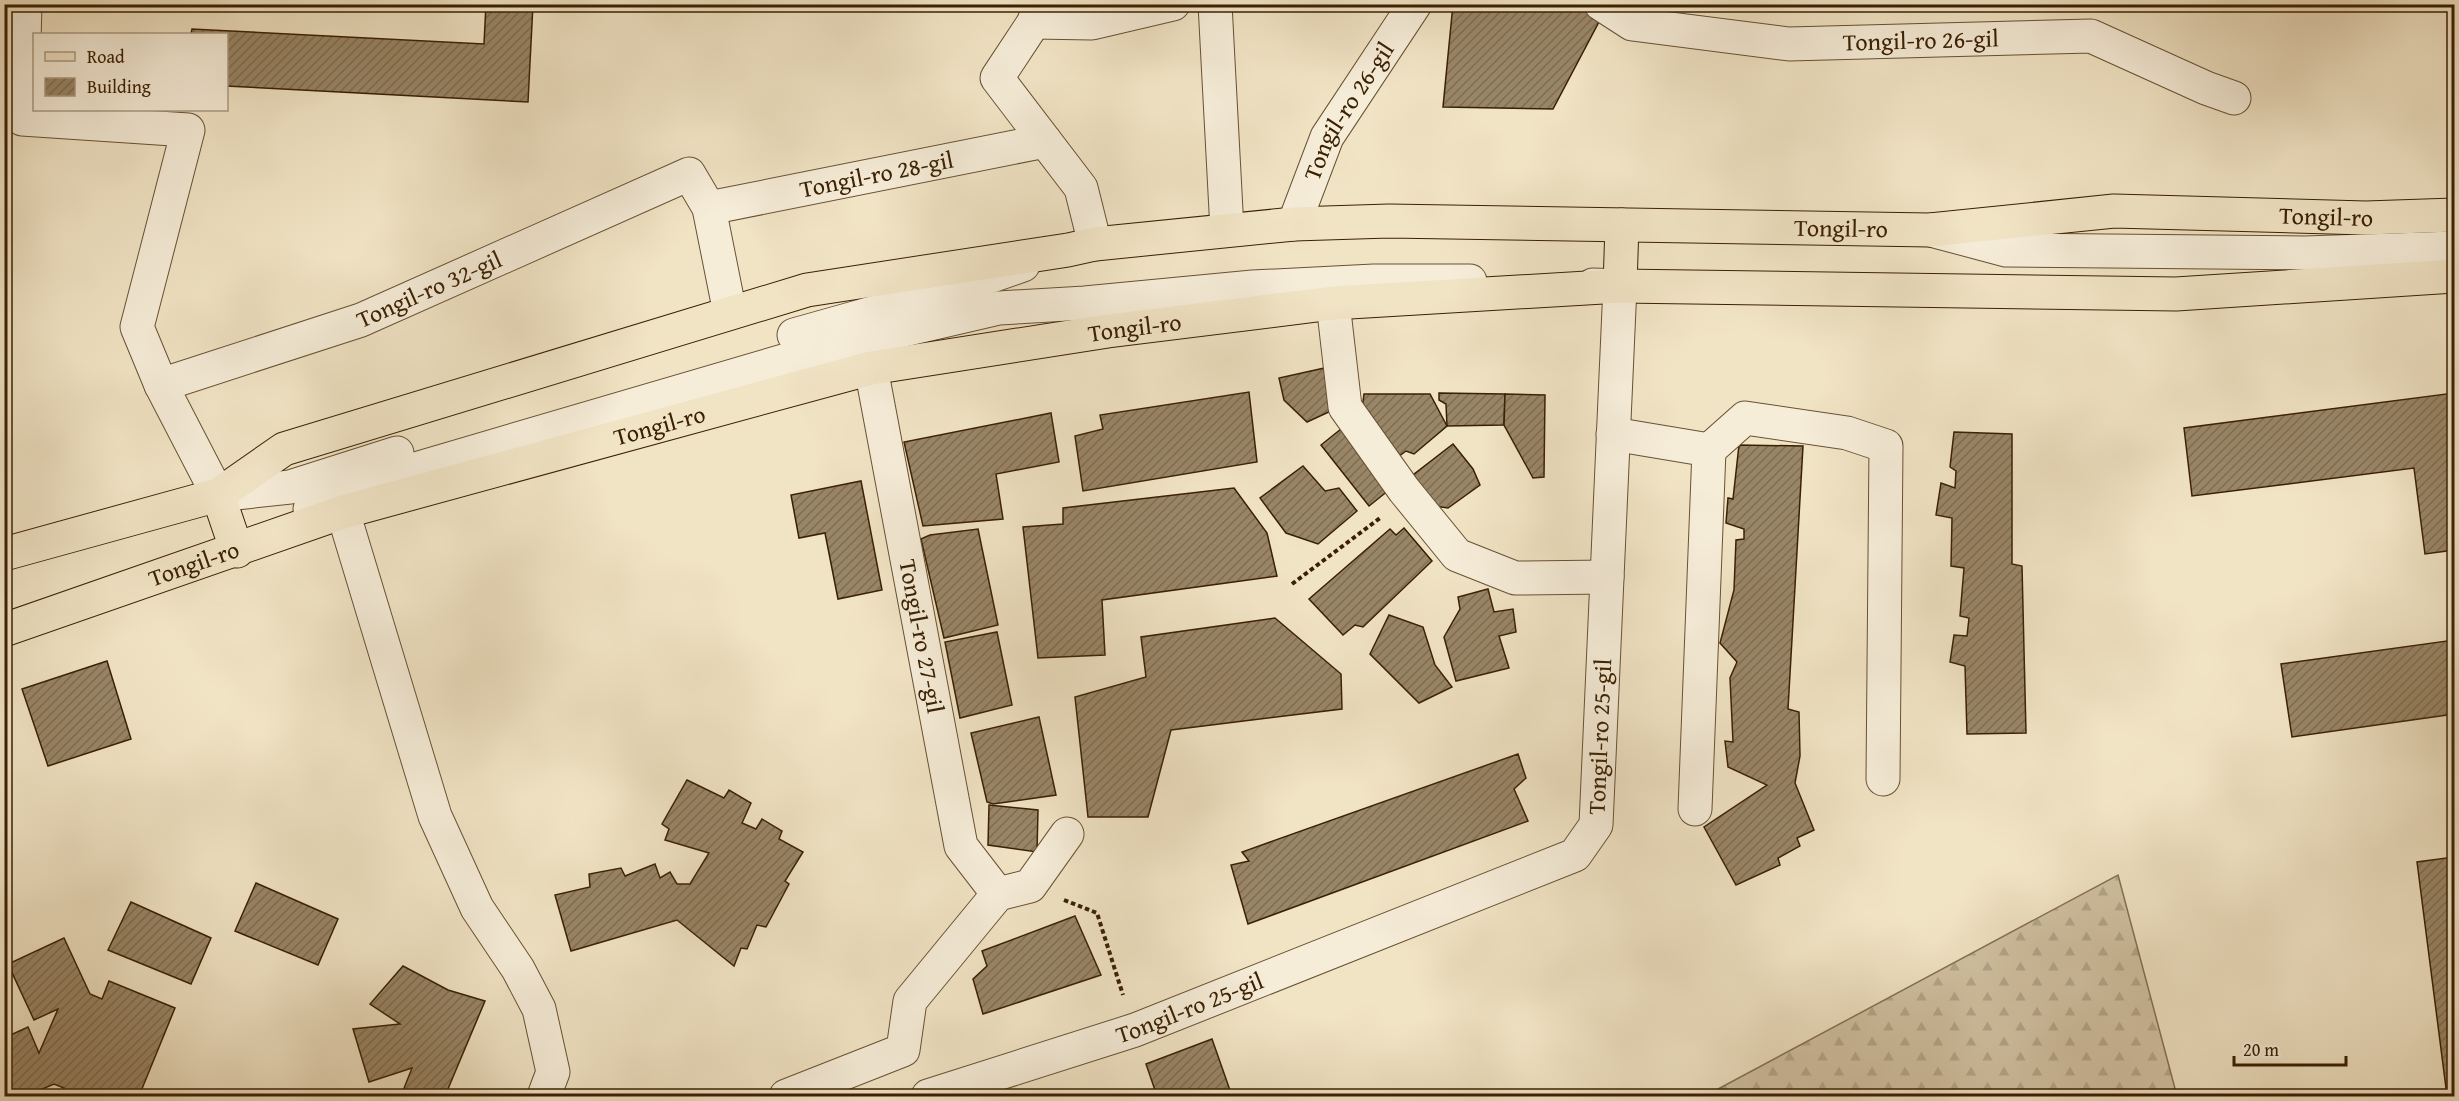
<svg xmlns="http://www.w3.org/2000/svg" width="2459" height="1101" font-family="'Gentium Book Plus',serif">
	<defs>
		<pattern id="forest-firs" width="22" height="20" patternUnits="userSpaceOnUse" patternTransform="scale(1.5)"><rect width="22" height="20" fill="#d2c3a4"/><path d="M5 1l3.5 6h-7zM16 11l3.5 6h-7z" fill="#b5a78c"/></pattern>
		<pattern id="building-hatch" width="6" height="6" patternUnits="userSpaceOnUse" patternTransform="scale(1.5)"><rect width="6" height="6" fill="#998667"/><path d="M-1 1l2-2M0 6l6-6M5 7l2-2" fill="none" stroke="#7e6d53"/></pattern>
	</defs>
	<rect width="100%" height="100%" fill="#f1e4c5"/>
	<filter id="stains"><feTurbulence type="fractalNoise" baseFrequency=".00333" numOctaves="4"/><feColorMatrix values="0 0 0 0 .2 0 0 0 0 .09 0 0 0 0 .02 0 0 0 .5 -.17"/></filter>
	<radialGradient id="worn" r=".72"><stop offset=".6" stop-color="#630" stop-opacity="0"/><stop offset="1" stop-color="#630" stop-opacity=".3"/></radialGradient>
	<!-- forest -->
	<path fill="url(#forest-firs)" stroke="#867253" stroke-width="1.5" d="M2118 875 2177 1096H1705Z"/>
	<!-- building -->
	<g fill="url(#building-hatch)" stroke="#3a2002" stroke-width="1.5">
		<path d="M486 4H533L528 102 226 86V34H191L192 29 484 44Z"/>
		<path d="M1453 4H1575L1601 18 1553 109 1443 107Z"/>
		<path d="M1766 4H1807V8Z"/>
		<path d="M1901 4H2109L1901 7Z"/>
		<path d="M1329 367 1333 410 1307 422 1284 400 1279 378Z"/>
		<path d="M1249 392 1257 462 1083 491 1075 436 1103 429 1100 415Z"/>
		<path d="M1439 393 1505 394 1504 425 1447 426 1446 404 1439 400Z"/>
		<path d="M2454 393V550L2425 554 2414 468 2192 496 2184 428Z"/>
		<path d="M1364 394H1430L1447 426 1414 454 1406 451 1398 457 1362 409Z"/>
		<path d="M1505 394 1545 395 1544 477 1533 478 1504 425Z"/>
		<path d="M1051 413 1059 462 996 474 1003 519 923 526 904 442Z"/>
		<path d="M1341 429 1389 490 1369 506 1321 445Z"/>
		<path d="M1954 432 2012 434V564L2022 566 2026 733 1967 734 1965 666 1950 662 1954 635 1967 636 1969 618 1960 616 1964 568 1951 566 1952 518 1936 515 1941 483 1955 488 1956 471 1950 467Z"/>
		<path d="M1453 444 1473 469 1480 485 1448 508 1435 506 1413 475Z"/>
		<path d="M1739 445 1803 446 1788 709 1799 712 1800 756 1795 783 1814 830 1797 838 1800 846 1778 858 1780 865 1736 885 1704 827 1767 785 1728 767 1725 741 1733 742 1730 678 1737 662 1720 643 1734 590 1736 540 1744 539V529L1726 523 1728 498 1733 499Z"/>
		<path d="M1303 466 1325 491 1339 488 1357 511 1318 544 1286 533 1260 498Z"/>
		<path d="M861 481 882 590 838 599 825 533 799 538 791 495Z"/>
		<path d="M1234 488 1267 533 1277 576 1102 600 1105 655 1038 658 1023 527 1063 524V508Z"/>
		<path d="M1404 528 1432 561 1363 627 1355 625 1343 635 1309 599 1390 529 1396 535Z"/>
		<path d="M978 529 998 625 944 638 921 539 930 535Z"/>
		<path d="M1488 589 1494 612 1513 609 1516 632 1499 636 1509 668 1456 681 1444 637 1460 609 1458 597Z"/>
		<path d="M1389 615 1423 627 1435 665 1452 687 1419 703 1370 654Z"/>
		<path d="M1275 618 1341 674 1342 709 1171 730 1148 817H1088L1075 697 1146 677 1141 637Z"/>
		<path d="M997 632 1012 705 960 718 945 642Z"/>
		<path d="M2454 640V714L2292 737 2281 664Z"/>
		<path d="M107 661 131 739 48 766 22 689Z"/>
		<path d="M1039 717 1056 795 993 804 987 802 971 733Z"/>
		<path d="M1518 754 1526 778 1514 789 1528 821 1248 924 1231 865 1249 861 1242 852Z"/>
		<path d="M687 780 724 798 729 790 751 803 742 823 756 829 762 819 782 831 779 839 803 852 785 881 789 884 766 927 757 925 747 949 741 948 734 966 677 920 571 951 555 895 590 887 589 874 621 868 625 876 655 864 660 878 670 872 677 884H690L709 853 665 840 669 829 662 824Z"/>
		<path d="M989 805 1038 810 1037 852 988 845Z"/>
		<path d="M2454 857V1086L2446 1088 2417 862Z"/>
		<path d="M256 883 338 919 318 965 235 931Z"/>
		<path d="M131 902 211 938 191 984 108 950Z"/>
		<path d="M1075 916 1101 975 983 1014 973 979 987 966 982 951Z"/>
		<path d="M64 938 90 994 102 999 109 981 175 1008 139 1096H61L64 1088 54 1084 26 1096H4V1038L28 1027 39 1053 58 1009 34 1020 8 964Z"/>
		<path d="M403 966 448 990 485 1001 445 1096H401L412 1068 369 1082 353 1029 400 1024 370 1004Z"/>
		<path d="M1212 1039 1232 1096H1157L1146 1064Z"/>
	</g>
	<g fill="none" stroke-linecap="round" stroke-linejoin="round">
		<defs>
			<g id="minor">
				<path d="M25 4 22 119 188 130 137 327 161 385 218 495 290 487 397 453"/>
				<path d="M1039 4 1034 22 997 78 1081 188 1095 244"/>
				<path d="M1215 4 1227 230"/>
				<path id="s1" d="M1601 4 1632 24 1789 44 2091 36 2206 88 2234 98"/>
				<path d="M1034 22 1092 23 1173 4"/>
				<path id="s2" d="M709 208 1045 141"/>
				<path id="s3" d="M1294 224 1327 137 1415 4"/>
				<path d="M1931 230 2006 250 2305 253 2454 248"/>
				<path d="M1333 303 1345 407 1404 490 1457 555 1515 578 1607 577"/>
				<path d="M794 335 940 294 1023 265"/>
				<path id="s4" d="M871 368 961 846 998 894 1030 886 1067 834"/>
				<path id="s5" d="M161 385 361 320 689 174 709 208 730 313"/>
				<path d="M1613 434 1709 450 1695 809"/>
				<path d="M1709 450 1745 418 1847 433 1886 446 1883 779"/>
				<path d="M310 509 412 470 831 347 999 308 1085 303 1253 287 1374 281H1470"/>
				<path d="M343 512 435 816 477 908 518 969 539 1009 553 1072 544 1096"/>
				<path d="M786 1096 903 1050 910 1001 998 894"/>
				<path id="s6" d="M928 1096 1135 1030 1575 855 1596 825 1620 286 1593 285"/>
			</g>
			<g id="major">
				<path d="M1620 286 1622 225"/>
				<path d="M218 495 237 551"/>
				<path id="s7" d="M4 554 218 495 284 449 807 290 1068 250 1095 244 1294 224 1389 221 1930 230 2114 211 2366 218 2454 215"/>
				<path id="s8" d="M4 630 343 512 871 368 1108 331 1333 303 1620 286 2176 294 2454 276"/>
			</g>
		</defs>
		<!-- minor casing -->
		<use href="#minor" stroke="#685133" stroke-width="35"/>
		<!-- major casing -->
		<use href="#major" stroke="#3a2002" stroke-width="35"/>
		<!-- path -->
		<g stroke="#3a2002" stroke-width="4" stroke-dasharray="4.5 3" stroke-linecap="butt">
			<path d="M1292 584 1380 518"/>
			<path d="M1064 900 1097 913 1123 995"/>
		</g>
		<!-- minor -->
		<use href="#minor" stroke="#f6edd9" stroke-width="33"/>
		<!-- major -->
		<use href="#major" stroke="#f1e4c5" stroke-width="33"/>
	</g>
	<g text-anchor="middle" stroke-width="5" stroke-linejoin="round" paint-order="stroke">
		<!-- street labels -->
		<g font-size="24" fill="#3a2002" stroke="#f6edd9">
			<text dy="8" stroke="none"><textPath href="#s1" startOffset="327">Tongil-ro 26-gil</textPath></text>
			<text dy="8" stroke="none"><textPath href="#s3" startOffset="126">Tongil-ro 26-gil</textPath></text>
			<text dy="8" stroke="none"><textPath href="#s2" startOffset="171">Tongil-ro 28-gil</textPath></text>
			<text dy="8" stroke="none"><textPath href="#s7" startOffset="2374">Tongil-ro</textPath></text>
			<text dy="8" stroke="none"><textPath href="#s7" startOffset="1888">Tongil-ro</textPath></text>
			<text dy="8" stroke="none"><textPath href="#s5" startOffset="285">Tongil-ro 32-gil</textPath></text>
			<text dy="8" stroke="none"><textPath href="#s8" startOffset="1173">Tongil-ro</textPath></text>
			<text dy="8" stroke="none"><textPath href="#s8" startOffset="687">Tongil-ro</textPath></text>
			<text dy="8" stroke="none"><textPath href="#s8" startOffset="201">Tongil-ro</textPath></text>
			<text dy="8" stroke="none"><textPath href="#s4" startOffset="273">Tongil-ro 27-gil</textPath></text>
			<text dy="8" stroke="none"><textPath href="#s6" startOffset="816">Tongil-ro 25-gil</textPath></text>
			<text dy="8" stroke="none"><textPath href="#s6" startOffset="276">Tongil-ro 25-gil</textPath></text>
		</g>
	</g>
	<!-- margin -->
	<rect width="2459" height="1101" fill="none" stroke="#f1e4c5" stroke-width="24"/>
	<rect x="6" y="6" width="2447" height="1089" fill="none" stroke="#3a2002" stroke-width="3"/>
	<rect x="12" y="12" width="2435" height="1077" fill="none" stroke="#3a2002" stroke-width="1.5"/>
	<!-- legend -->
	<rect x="33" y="33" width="195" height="78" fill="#f6edd9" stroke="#ab9b83" stroke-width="1.5"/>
	<rect x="45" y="52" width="30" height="9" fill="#f1e4c5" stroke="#ab9b83" stroke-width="1.5"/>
	<text x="87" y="63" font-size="18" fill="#3a2002">Road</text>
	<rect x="45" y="78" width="30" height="18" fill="url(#building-hatch)" stroke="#ab9b83" stroke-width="1.5"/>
	<text x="87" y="93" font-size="18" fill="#3a2002">Building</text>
	<!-- scale -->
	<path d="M2234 1056v9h112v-9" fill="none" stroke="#3a2002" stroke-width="3"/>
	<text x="2243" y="1056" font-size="18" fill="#3a2002" stroke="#f6edd9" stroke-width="4.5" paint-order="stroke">20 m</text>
	<rect width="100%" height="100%" filter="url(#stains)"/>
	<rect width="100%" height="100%" fill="url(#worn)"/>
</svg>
